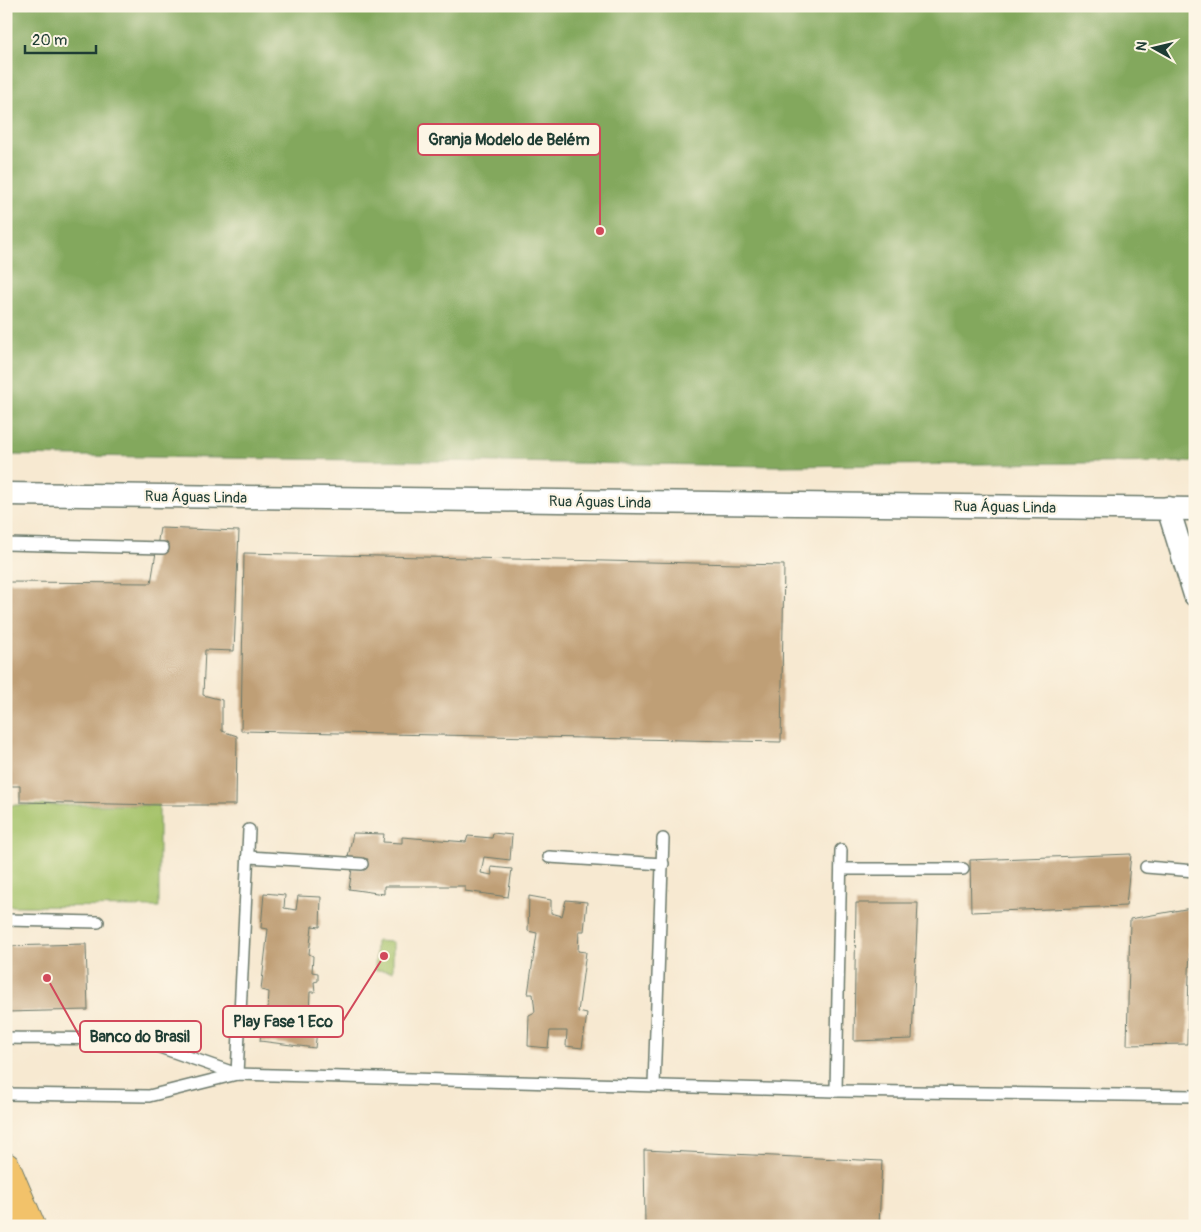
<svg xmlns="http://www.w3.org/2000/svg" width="1201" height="1232" font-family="Pangolin,sans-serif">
	<rect width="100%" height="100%" fill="#fcf5e5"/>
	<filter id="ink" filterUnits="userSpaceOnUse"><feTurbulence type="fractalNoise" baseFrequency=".02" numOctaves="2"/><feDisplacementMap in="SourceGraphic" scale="10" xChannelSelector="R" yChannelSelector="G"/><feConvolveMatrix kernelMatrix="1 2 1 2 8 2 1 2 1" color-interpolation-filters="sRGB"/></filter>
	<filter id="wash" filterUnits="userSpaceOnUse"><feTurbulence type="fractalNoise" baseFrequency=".0096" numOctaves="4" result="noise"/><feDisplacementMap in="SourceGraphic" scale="20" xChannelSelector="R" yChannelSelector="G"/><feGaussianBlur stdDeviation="1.12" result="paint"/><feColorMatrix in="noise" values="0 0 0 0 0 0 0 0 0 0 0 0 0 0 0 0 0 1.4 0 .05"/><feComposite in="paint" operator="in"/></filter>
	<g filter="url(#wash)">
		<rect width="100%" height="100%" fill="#f7e9d1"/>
		<!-- green -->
		<g fill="#a4c269" stroke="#62804e">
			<path d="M6 805H159V907L6 906Z"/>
			<path d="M376 941 393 942V971L375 970Z"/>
		</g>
		<!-- forest -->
		<path fill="#83a85d" stroke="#517248" d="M6 6H1195V462L779 466 6 455Z"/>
		<g id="blocks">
			<!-- building -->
			<g fill="#bf9f76">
				<path d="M160 528 239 531 234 651 205 650 203 695 222 700V731L237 736 236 805H159L20 802V786H6V582L151 583Z"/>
				<path d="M244 553 784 565 781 742 241 731Z"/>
				<path d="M353 833 384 834 383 842 402 843V837L466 842 468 836 492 838 493 833 512 835 510 860 484 857 481 873 492 875 491 867 512 869 508 897 465 891V886H384V894L349 889 352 869H365L368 859 348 857Z"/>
				<path d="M1131 854 1126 906 971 912 970 860Z"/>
				<path d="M264 893 285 895 284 908 296 910 298 896 321 897 320 927 312 926 309 954 313 956 312 972 318 973V981L314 982 315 992H310L309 1014 319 1013 315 1048 260 1041 264 1010 268 1009 269 992 261 990 268 929 261 928Z"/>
				<path d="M529 896 551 900V913L562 916 566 900 587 902 584 931H579L578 951 586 952 578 1012 587 1014 582 1048 566 1046 567 1031H550L548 1048 528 1046 529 1015 535 1012 533 994H528L537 933 528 931Z"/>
				<path d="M856 903H918L912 1039 854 1041Z"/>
				<path d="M1191 908 1187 1044 1127 1045 1130 919Z"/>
				<path d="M86 944 88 1010 6 1012V946Z"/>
				<path d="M644 1150 882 1161 879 1226H645Z"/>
			</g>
		</g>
	</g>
	<g filter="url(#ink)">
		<use href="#blocks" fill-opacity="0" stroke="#6b796b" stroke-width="1"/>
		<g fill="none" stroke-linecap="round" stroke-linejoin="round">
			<defs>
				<g id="lane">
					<path d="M6 544 163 548"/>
					<path d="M248 857 362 864"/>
					<path d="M549 857 663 864"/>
					<path d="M1146 867 1195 871"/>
					<path d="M841 869H963"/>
					<path d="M6 920 98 922"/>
					<path d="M6 1038C54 1039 104 1036 151 1044L237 1074"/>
					<path d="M237 1074 249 830"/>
					<path d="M654 1085 663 839"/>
					<path d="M836 1091 841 850"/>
					<path d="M6 1094 149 1096 237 1074 836 1091 1195 1096"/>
				</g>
				<g id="street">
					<path d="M6 494 1195 509"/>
					<path d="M1168 508 1195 595"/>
				</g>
				<path id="highway" d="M6 1167 31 1226"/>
			</defs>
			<!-- lane casing -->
			<use href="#lane" stroke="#6b796b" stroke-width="14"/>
			<!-- street casing -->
			<use href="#street" stroke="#6b796b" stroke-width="25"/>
			<!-- highway casing -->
			<use href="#highway" stroke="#6b796b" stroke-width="30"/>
			<!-- lane -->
			<use href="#lane" stroke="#fff" stroke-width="11"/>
			<!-- street -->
			<use href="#street" stroke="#fff" stroke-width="22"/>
			<!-- highway -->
			<use href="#highway" stroke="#f2c26a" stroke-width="28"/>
		</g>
	</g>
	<g text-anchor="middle" stroke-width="4.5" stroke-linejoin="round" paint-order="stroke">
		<!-- street labels -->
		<g font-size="15" fill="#1f3d34" stroke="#fcf5e5">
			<text transform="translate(196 497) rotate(1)" y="5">Rua Águas Linda</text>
			<text transform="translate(600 502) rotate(1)" y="5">Rua Águas Linda</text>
			<text transform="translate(1005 507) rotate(1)" y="5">Rua Águas Linda</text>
		</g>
	</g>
	<!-- callouts -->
	<path fill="none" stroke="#d1495b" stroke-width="2" d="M600 231L600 140M384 956L343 1021M47 978L80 1037"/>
	<g fill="#d1495b" stroke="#fcf5e5" stroke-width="2">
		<circle cx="600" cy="231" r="5"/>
		<circle cx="384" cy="956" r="5"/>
		<circle cx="47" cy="978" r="5"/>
	</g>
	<g fill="#fcf5e5" stroke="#d1495b" stroke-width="2">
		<rect x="418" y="124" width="182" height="31" rx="5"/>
		<rect x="223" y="1006" width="120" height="31" rx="5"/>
		<rect x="80" y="1021" width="121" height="31" rx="5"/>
	</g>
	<g font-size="16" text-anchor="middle" font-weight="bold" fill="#1f3d34">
		<text x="509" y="145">Granja Modelo de Belém</text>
		<text x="283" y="1027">Play Fase 1 Eco</text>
		<text x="140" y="1042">Banco do Brasil</text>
	</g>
	<!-- margin -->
	<rect width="1201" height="1232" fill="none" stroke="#fcf5e5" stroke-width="25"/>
	<!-- north arrow -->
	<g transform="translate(1154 48) rotate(278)" stroke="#fcf5e5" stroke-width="4" paint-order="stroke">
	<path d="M0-4L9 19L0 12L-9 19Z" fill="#1f3d34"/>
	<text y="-8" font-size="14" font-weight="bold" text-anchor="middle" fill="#1f3d34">N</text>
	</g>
	<!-- scale -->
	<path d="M25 45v8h71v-8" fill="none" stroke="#1f3d34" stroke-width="2.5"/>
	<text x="32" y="45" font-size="15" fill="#1f3d34" stroke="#fcf5e5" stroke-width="4" paint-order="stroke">20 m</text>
</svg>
